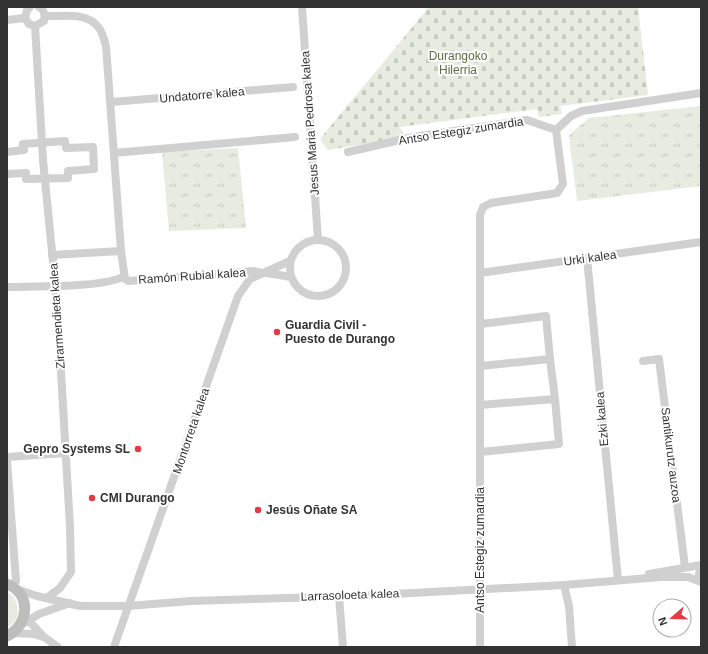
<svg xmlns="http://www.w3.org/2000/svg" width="708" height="654" font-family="Arial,sans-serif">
	<defs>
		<pattern id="cemetery-stones" width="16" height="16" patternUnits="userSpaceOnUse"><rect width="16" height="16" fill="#e6ecdf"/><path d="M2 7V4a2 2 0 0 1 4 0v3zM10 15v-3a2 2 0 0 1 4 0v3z" fill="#c6cbc0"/></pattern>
		<pattern id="park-tufts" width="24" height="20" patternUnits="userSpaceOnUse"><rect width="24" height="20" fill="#e6ecdf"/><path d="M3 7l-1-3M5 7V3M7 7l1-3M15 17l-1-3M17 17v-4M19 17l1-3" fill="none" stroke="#c6cbc0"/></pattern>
	</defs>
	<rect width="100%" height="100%" fill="#fff"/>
	<!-- cemetery -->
	<path fill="url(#cemetery-stones)" d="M429 7H638L648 95 560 106 562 114 539 117 537 109 400 127 403 133 399 138 328 150 320 139Z"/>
	<!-- park -->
	<g fill="url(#park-tufts)">
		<path d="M701 106V186L577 201 569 135 589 118Z"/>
		<path d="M238 148 246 228 169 231 162 152Z"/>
	</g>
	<!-- garden -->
	<path fill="#e6ecdf" d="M7 592C21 600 22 620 7 628Z"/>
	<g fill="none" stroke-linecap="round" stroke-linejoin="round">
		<!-- street -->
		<g stroke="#d0d0d0" stroke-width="8">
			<path d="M30 7 27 10 25 18 29 24 35 26 44 21C45 15 45 10 39 7"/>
			<path d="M302 7 318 240"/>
			<path d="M45 16C62 17 87 11 99 28 103 33 104 40 106 46L121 251 52 255"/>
			<path d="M7 20 25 18"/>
			<path d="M35 26 43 160 57 302 70 527 71 572 60 588 48 597"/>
			<path d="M111 102 293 87"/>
			<path d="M556 130 571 116 582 111 701 93"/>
			<path d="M7 152 24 150 23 144 65 141 66 148 93 147 94 169 68 171V178L26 179V173L7 174"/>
			<path d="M348 152 413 137 527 120 556 130 563 184 557 193 491 203 483 207 480 215V647"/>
			<path d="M114 153 295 137"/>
			<circle cx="318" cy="268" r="28"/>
			<path d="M121 251 125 279 128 281 253 271 262 273"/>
			<path d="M587 258 618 580"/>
			<path d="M267 273 291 277"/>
			<path d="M480 273 701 242"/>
			<path d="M7 287C32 286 106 288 124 276"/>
			<path d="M481 324 546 316 550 359"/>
			<path d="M643 361 659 359 685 567"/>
			<path d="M480 405 555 399 550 359 481 366"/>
			<path d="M481 452 559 444 555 399"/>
			<path d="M7 457 66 453"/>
			<path d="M7 460 16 581"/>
			<path d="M701 566 699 574 701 581"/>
			<path d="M649 574 701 565"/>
			<path d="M564 585 569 606 572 647"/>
			<path d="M16 589 37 596 80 606H128L191 601 356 596 564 585 661 577H688L701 582"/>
			<path d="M339 596 343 647"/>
			<path d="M26 618 44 637 58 647"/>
			<path d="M21 625 39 614 70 603"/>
			<path d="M12 633 34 634 43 637"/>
			<path d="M114 647 238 296 250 279 290 261"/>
		</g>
		<!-- secondary -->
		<path stroke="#bdbdbd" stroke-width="11" d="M7 584C32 594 29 625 7 636"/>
	</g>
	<!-- markers -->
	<g fill="#e63946" stroke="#fff" stroke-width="1.5">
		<circle cx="277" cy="332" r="4"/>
		<circle cx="138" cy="449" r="4"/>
		<circle cx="92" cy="498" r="4"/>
		<circle cx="258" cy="510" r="4"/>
	</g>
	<g text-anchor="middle" stroke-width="4" stroke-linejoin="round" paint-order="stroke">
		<!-- park labels -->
		<g font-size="12" fill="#56703f" stroke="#fff">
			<text x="458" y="60">Durangoko<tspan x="458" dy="14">Hilerria</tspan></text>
		</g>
		<!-- street labels -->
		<g font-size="12" fill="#333" stroke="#fff">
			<text transform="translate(202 95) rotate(-5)" y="4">Undatorre kalea</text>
			<text transform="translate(310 123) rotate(-94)" y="4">Jesus Maria Pedrosa kalea</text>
			<text transform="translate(461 131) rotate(-9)" y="4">Antso Estegiz zumardia</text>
			<text transform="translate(590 258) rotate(-8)" y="4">Urki kalea</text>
			<text transform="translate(192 276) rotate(-4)" y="4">Ramón Rubial kalea</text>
			<text transform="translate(57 316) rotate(-94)" y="4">Zirarmendieta kalea</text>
			<text transform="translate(602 419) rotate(-95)" y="4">Ezki kalea</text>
			<text transform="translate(191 431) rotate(-71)" y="4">Montorreta kalea</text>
			<text transform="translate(671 455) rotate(83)" y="4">Santikurutz auzoa</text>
			<text transform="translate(480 550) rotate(-90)" y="4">Antso Estegiz zumardia</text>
			<text transform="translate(350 595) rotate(-2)" y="4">Larrasoloeta kalea</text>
		</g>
		<!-- poi labels -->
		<g font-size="12" font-weight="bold" fill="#333" stroke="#fff" text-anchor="start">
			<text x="285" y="329">Guardia Civil -<tspan x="285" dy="14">Puesto de Durango</tspan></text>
			<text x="130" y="453" text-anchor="end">Gepro Systems SL</text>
			<text x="100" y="502">CMI Durango</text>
			<text x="266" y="514">Jesús Oñate SA</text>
		</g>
	</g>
	<!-- border -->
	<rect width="708" height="654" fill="none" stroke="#333333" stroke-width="16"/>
	<!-- north arrow -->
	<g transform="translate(672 618) rotate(250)"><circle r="19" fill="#ffffff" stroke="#adadad"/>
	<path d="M0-3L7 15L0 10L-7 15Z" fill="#e63946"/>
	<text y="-6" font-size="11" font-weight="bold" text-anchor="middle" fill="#333333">N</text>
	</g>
</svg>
